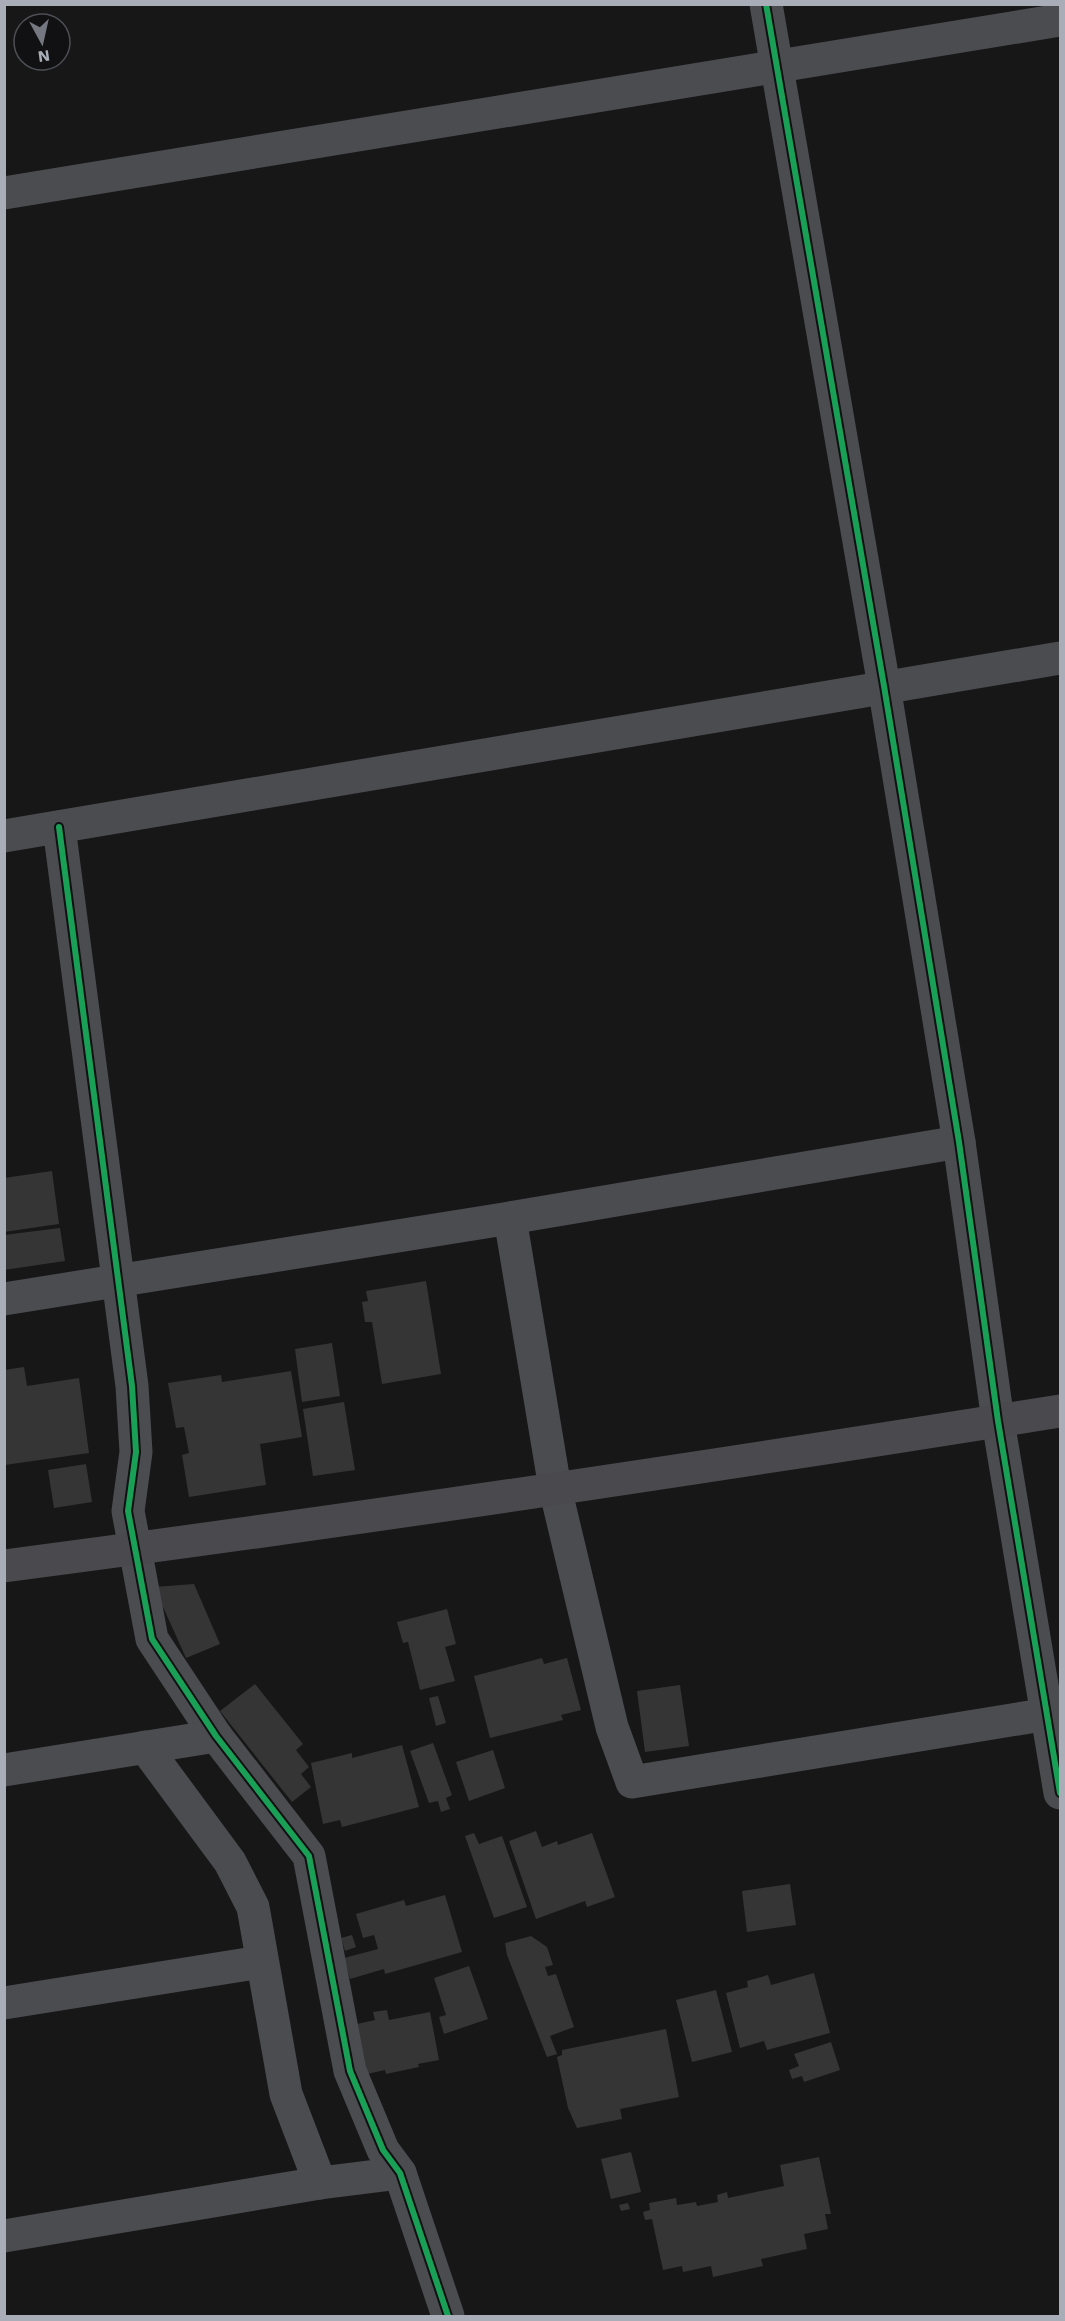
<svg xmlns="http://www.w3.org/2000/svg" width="1065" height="2321" font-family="'Work Sans',sans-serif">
	<rect width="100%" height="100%" fill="#171717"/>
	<!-- building -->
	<g fill="#353536">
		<path d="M52 1171 59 1224 4 1232V1178Z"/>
		<path d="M60 1228 65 1261 4 1270V1235Z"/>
		<path d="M426 1281 441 1374 382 1384 372 1322H365L362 1302 368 1301 366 1291Z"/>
		<path d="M332 1343 340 1396 302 1402 295 1349Z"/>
		<path d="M24 1367 27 1386 79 1378 89 1453 5 1465 4 1370Z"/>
		<path d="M291 1371 302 1437 260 1444 266 1485 189 1497 182 1455 189 1453 184 1427 176 1428 168 1383 221 1375 222 1382Z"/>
		<path d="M344 1402 355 1470 313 1476 303 1409Z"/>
		<path d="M86 1464 92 1502 54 1508 48 1470Z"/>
		<path d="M194 1584 220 1644 186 1658 154 1587Z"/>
		<path d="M447 1609 456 1644 445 1647 455 1681 420 1690 408 1642 403 1643 397 1622Z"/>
		<path d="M542 1658 544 1664 567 1658 581 1710 561 1715 563 1720 490 1738 474 1676Z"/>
		<path d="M255 1684 303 1744 296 1750 309 1767 301 1774 311 1787 292 1802 220 1711Z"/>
		<path d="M680 1685 689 1746 645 1752 637 1691Z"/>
		<path d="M438 1696 446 1723 436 1726 429 1698Z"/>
		<path d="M433 1743 452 1795 446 1798 450 1809 441 1812 438 1801 429 1803 410 1751Z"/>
		<path d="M402 1745 419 1807 342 1827 340 1820 323 1824 311 1763 352 1753V1758Z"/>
		<path d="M493 1750 505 1788 469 1801 456 1762Z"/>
		<path d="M536 1831 542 1847 557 1841 558 1845 592 1833 615 1897 587 1907 585 1901 536 1919 509 1841Z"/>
		<path d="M474 1833 479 1844 502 1836 527 1907 494 1918 465 1836Z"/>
		<path d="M790 1884 796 1925 747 1932 742 1891Z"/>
		<path d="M445 1895 462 1952 385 1974 384 1969 350 1979 344 1958 378 1949 374 1935 363 1938 356 1914 404 1900 406 1906Z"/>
		<path d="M352 1935 356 1947 345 1951 341 1938Z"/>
		<path d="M531 1936 547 1947 553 1965 545 1967 548 1976 556 1974 574 2027 550 2036 557 2054 547 2057 507 1955 505 1943Z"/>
		<path d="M469 1966 488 2019 444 2034 439 2017 446 2015 434 1978Z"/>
		<path d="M814 1973 830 2033 767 2050 764 2041 740 2048 726 1993 748 1987 747 1981 768 1975 771 1985Z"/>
		<path d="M716 1990 732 2052 692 2062 676 2000Z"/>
		<path d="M387 2010 389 2020 430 2012 439 2060 418 2064 419 2067 386 2074 385 2070 367 2074 357 2024 375 2020 373 2012Z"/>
		<path d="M666 2029 679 2097 620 2109 622 2119 577 2128 568 2108 557 2057 562 2055V2050Z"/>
		<path d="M831 2042 840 2070 804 2082 802 2076 792 2079 789 2070 799 2066 794 2054Z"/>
		<path d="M631 2152 641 2192 611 2199 601 2159Z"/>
		<path d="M819 2157 831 2214H825L828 2229 804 2234 807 2249 761 2259 763 2266 713 2277 711 2266 683 2272 682 2266 663 2270 652 2219 645 2220 643 2212 650 2210 649 2203 676 2198 677 2205 696 2202 697 2206 718 2202 717 2195 727 2192 728 2198 784 2186 780 2165Z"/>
		<path d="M628 2203 630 2209 621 2211 619 2205Z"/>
	</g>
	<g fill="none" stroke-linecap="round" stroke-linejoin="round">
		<!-- street -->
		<g stroke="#4b4c50" stroke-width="33">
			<path d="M766 4 884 686 959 1142 998 1421 1060 1793"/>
			<path d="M4 193 1060 20"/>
			<path d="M59 827 132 1386 136 1452 128 1511 152 1639 216 1736 309 1856 350 2071 383 2150 400 2173 448 2316"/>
			<path d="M4 836 1060 658"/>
			<path d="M510 1218 555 1488 612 1727 632 1782 1048 1714"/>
			<path d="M4 1299 510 1218 959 1142"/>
			<path d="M145 1747 230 1862 253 1907 286 2094 320 2183"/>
			<path d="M4 1770 216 1736"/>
			<path d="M4 2003 261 1962"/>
			<path d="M4 2236 320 2183 400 2173"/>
		</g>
		<!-- secondary -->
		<path stroke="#4a4a4e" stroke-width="33" d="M4 1566C357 1520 709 1467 1060 1411"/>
		<defs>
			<g id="cycleway">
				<path d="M766 4 884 686 959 1142 998 1421 1060 1793"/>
				<path d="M59 827 132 1386 136 1452 128 1511 152 1639 216 1736 309 1856 350 2071 383 2150 400 2173 448 2316"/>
			</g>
		</defs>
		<!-- cycleway casing -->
		<use href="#cycleway" stroke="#111113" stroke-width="10"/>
		<!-- cycleway -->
		<use href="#cycleway" stroke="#1a9f57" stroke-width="6"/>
	</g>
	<!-- border -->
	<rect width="1065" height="2321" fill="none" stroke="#a8adb8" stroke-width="12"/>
	<!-- north arrow -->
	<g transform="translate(42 42) rotate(172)"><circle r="28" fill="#111113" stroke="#4d4f55" stroke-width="1.5"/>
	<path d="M0-4.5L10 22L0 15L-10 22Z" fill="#757880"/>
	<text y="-9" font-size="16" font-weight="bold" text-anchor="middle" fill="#a8adb8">N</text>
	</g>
</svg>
